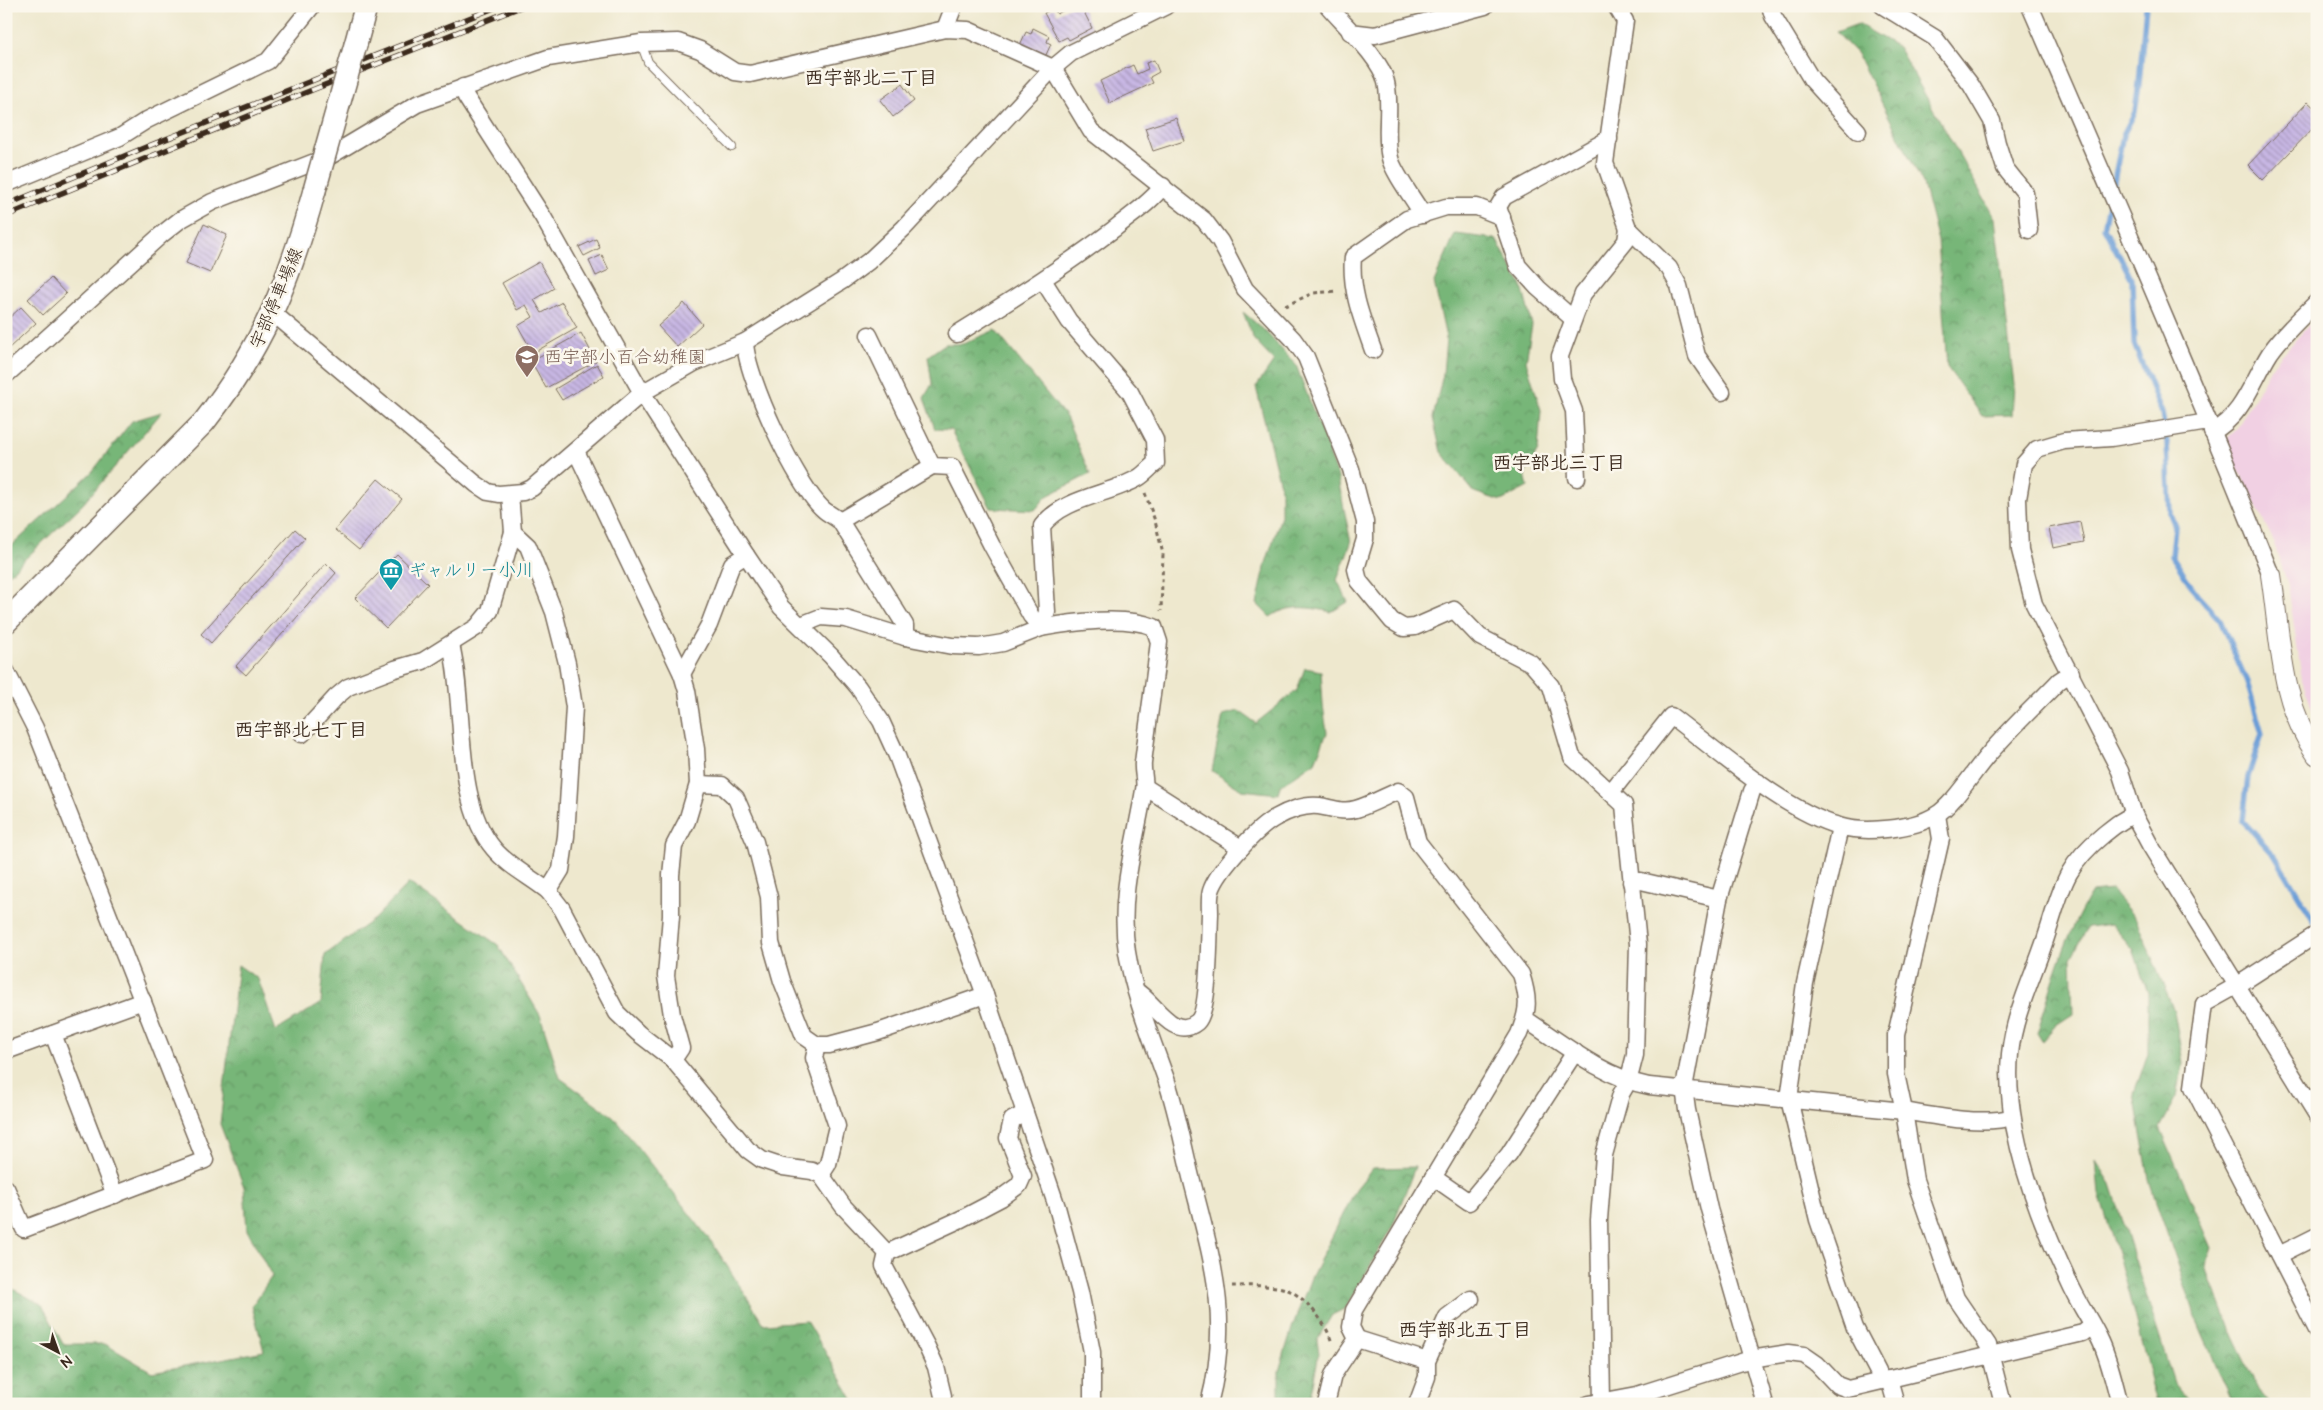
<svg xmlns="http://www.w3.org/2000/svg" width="2323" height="1410" font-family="'Architects Daughter','Klee One',sans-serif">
	<defs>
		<pattern id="forest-crowns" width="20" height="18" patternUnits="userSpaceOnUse" patternTransform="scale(1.25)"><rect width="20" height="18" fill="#77b678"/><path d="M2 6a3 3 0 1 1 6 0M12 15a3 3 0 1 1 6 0" fill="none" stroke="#639462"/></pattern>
		<pattern id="building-back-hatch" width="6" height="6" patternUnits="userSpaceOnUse" patternTransform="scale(1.25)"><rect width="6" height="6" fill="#c8b7e4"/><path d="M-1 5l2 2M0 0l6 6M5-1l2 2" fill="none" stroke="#a495b8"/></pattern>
	</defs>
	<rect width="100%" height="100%" fill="#fbf7ec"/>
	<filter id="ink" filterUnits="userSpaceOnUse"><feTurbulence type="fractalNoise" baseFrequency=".02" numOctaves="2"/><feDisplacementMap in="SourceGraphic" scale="10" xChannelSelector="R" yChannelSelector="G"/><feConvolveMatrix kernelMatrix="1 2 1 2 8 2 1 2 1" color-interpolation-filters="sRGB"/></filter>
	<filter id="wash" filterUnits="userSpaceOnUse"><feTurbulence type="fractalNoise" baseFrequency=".0096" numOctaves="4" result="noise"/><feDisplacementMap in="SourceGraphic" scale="20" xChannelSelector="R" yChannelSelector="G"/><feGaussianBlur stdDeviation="1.12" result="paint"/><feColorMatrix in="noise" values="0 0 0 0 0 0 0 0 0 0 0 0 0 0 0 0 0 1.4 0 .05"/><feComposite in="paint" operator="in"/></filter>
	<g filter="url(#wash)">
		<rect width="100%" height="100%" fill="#eee8ce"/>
		<!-- built -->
		<path fill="#f1d0e3" d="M2317 316V723L2302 680 2288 585 2272 538 2224 441 2236 430 2271 367Z"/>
		<!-- forest -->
		<g fill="url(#forest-crowns)" stroke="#59704b">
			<path d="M1858 24 1898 47 1995 218 2014 385 2012 415 1982 416 1947 367 1938 241 1923 184 1857 54 1836 32Z"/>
			<path d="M1455 234 1496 239 1522 286 1532 325 1526 361 1541 410 1538 450 1525 474 1528 487 1501 501 1474 492 1441 452 1433 418 1443 374 1446 338 1434 282Z"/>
			<path d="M1243 312 1264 330 1296 365 1337 474 1351 543 1337 580 1348 602 1331 612C1310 607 1289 604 1270 617L1257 604 1266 563 1281 516V489L1256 387 1274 361 1254 340Z"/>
			<path d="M995 330 1066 417 1090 474 1047 496 1035 510 991 508 951 430 935 429 924 398 932 384 928 356 945 344H963Z"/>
			<path d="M162 412 82 505 6 577V551L92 472 132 421Z"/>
			<path d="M1305 668 1321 671 1323 705 1327 733 1315 762 1280 786 1278 794 1242 790 1212 771 1223 715 1239 711 1256 723 1297 690Z"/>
			<path d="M409 883 498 945 540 1015 560 1078 614 1117 713 1244 764 1324 807 1321 856 1404H6V1285L42 1305 63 1344H105L152 1372 264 1351 252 1306 272 1276 247 1230 244 1187 220 1124 238 965 258 979 276 1031 321 1003 325 955 374 919Z"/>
			<path d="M2111 890 2136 919 2174 1011 2183 1063 2177 1097 2160 1128 2212 1248 2206 1267 2233 1337 2260 1393 2269 1404H2233L2198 1323 2150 1184 2134 1094 2148 1053V993L2133 949 2111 924 2088 927 2071 958 2073 1014 2056 1025 2042 1041 2037 1033C2052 986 2065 934 2092 892Z"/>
			<path d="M2096 1160 2111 1184 2174 1383 2192 1404 2157 1403 2120 1262 2099 1194Z"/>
			<path d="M1415 1167 1392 1227 1346 1308 1332 1315 1317 1340 1319 1353 1309 1404H1279V1371L1293 1325 1311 1278 1356 1189 1373 1168Z"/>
		</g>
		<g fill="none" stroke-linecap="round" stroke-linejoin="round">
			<!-- stream -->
			<g stroke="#6c9ed7" stroke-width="5.5">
				<path d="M2113 186 2123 135 2135 112 2139 84 2146 6"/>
				<path d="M2110 200 2104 228 2132 279 2134 344 2162 413 2167 443 2170 514 2175 526 2172 556 2197 595 2220 620 2247 682 2262 734 2248 777 2243 821 2275 856 2317 926"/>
			</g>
		</g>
		<g id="blocks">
			<!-- building -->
			<g fill="url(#building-back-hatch)">
				<path d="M1071 6H1081L1092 28 1069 40 1067 37 1059 41 1044 13 1054 8 1057 14Z"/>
				<path d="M1033 28 1049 36 1047 42 1051 44 1045 57 1020 45 1026 32 1031 34Z"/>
				<path d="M1154 60 1159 72 1150 77 1153 83 1110 103 1100 81 1133 65 1137 74 1148 69 1146 63Z"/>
				<path d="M902 84 914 101 893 117 880 100Z"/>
				<path d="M2308 102 2317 110V124L2263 180 2248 165Z"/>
				<path d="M1176 118 1184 141 1153 151 1145 128Z"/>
				<path d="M204 224 227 235 210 273 186 263Z"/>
				<path d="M596 239 600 248 584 256 579 247Z"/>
				<path d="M602 255 609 270 596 276 589 261Z"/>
				<path d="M539 262 554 288 534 300 542 313 562 302 577 328 533 353 518 326 533 317 526 305 517 310 502 283Z"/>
				<path d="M51 278 66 294 43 315 28 299Z"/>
				<path d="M684 303 702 324 677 347 658 326Z"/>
				<path d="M21 307 36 323 8 349 6 347V321Z"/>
				<path d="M581 333 596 361 546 388 531 361Z"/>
				<path d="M597 364 604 376 562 400 555 389Z"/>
				<path d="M378 479 402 499 359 550 335 530Z"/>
				<path d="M2080 522 2084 542 2053 548 2049 528Z"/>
				<path d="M295 529 305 538 211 643 201 634Z"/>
				<path d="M397 554 428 584 386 628 355 598Z"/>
				<path d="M326 563 336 573 246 675 236 666Z"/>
			</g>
		</g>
	</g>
	<g filter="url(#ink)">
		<use href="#blocks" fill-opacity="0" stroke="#7a6c5c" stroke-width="1"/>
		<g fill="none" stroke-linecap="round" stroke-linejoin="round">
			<defs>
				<path id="service" d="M641 43 648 62 732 147"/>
				<g id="minor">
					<path d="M1328 6C1344 25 1381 58 1386 82 1392 107 1384 133 1390 158 1393 172 1415 201 1423 215"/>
					<path d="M1616 6 1625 21 1605 163 1628 228 1669 268 1679 286 1697 356 1722 392"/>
					<path d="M1770 6 1773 16 1812 80 1858 131"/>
					<path d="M1883 6 1935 38 1971 85 1992 121 1997 143 2005 168 2025 193 2029 230"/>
					<path d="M2030 6C2112 195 2195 384 2271 575"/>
					<path d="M945 29 954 6"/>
					<path d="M1350 32 1375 35 1485 6"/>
					<path d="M463 87 466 97 543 217 642 393 746 555 781 607 831 656 858 687 881 721 897 756 985 995 1057 1207 1080 1292 1092 1352V1404"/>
					<path d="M6 184 120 137 147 120 268 61 312 6"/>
					<path d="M273 313 476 484 488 492 499 494 523 492 532 488 642 393 694 363 745 342 842 281 869 261 904 228 1053 68 1071 53 1166 6"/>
					<path d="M1573 319 1538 288 1518 266 1498 207 1504 197 1609 139"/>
					<path d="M957 334C1011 300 1064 267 1114 229 1131 215 1150 203 1163 186"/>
					<path d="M869 335 932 466 952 467 992 546 1031 616 1041 628C1072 622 1125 615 1154 627L1159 642C1154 682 1148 722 1143 763 1142 772 1146 781 1144 790 1135 844 1118 897 1127 952 1134 996 1151 1037 1166 1079 1177 1111 1183 1145 1191 1177 1212 1260 1232 1318 1209 1404"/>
					<path d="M745 342C746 377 797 487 824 510 829 514 835 517 840 521L905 625V637"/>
					<path d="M1373 350C1362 319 1350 290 1353 257L1407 219 1446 207H1477L1502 217"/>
					<path d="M6 375 161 235 180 220 212 202 330 156 417 104 548 58 641 43 678 42 700 50 735 72 750 74 945 29 968 30 1053 68 1091 131 1204 220 1220 241 1245 289 1293 339 1306 357 1351 469 1365 522V539L1356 569 1359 581 1392 621 1404 628 1415 627 1454 610 1480 637 1531 663 1551 686 1572 757 1624 805 1638 944 1635 1055 1628 1082 1621 1094 1604 1155 1599 1220 1602 1402"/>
					<path d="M2208 422 2111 438 2064 441 2037 449 2024 464 2018 499 2020 550 2034 604 2120 771 2134 815 2150 845 2317 1115"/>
					<path d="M2212 432C2244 415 2252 381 2270 353 2283 334 2301 318 2317 302"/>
					<path d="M576 451 682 674 687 691 696 749 698 784 687 821 674 846 671 875V916L666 976 672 1015 681 1048 673 1060"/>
					<path d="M1577 478 1574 411 1562 379 1560 356 1583 294 1626 241 1628 228"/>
					<path d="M510 494 513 532 528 546 554 612 567 663 574 707 566 836 561 870 548 891 562 909 617 1013 638 1033 673 1060 748 1150 762 1160 783 1167 812 1171 821 1175 843 1206 887 1253 884 1266 927 1347 936 1367 943 1396"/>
					<path d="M840 521 932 466"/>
					<path d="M801 625 821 617 846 619 905 637 952 646 979 647 1003 643 1041 628 1047 612 1042 526C1064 497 1109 495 1138 478 1145 474 1150 467 1156 463L1155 440 1130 392 1069 321 1043 280"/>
					<path d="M451 645C466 704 453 802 494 849 508 866 531 877 548 891"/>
					<path d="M6 671 35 728 205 1160 24 1229 6 1188"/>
					<path d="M682 674 709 625 732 564 746 555"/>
					<path d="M302 734 336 697 348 687 395 669 423 661 477 627 490 611 513 532"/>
					<path d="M1758 782 1752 791 1719 899 1684 1088 1687 1110 1709 1209 1765 1404"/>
					<path d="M698 784 722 785 736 798 755 842 769 897 771 943 782 981 804 1036 817 1045H829L878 1032 985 995"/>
					<path d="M1145 787 1241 848"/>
					<path d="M1611 792 1671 716C1718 751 1783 810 1839 826 1864 834 1914 829 1936 815 1953 805 1973 772 1988 755 2010 729 2035 706 2059 681L2071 673"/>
					<path d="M1937 815 1941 839 1896 1035V1074L1904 1111 1915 1180 1956 1298 1988 1345 2003 1404"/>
					<path d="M1840 827 1805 983 1789 1099 1818 1220 1855 1328 1878 1372 1880 1381"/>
					<path d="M1631 882 1641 881 1719 899"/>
					<path d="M2317 934 2238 985 2204 1004 2193 1087 2317 1330"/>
					<path d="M1136 991C1153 1000 1173 1042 1197 1022 1210 1011 1209 933 1210 914 1210 907 1209 898 1211 891 1217 871 1257 828 1275 818 1287 811 1305 804 1319 806 1332 808 1342 813 1356 809 1370 805 1384 797 1398 791L1406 797 1418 842 1521 974C1529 999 1529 1009 1519 1034L1354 1310 1351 1327 1357 1339 1333 1375 1326 1404"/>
					<path d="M1525 1019C1563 1044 1603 1077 1649 1086L1904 1111C1933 1116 1984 1126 2012 1117"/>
					<path d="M53 1034 115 1195"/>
					<path d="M817 1045 814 1058 837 1126 828 1164 821 1175"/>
					<path d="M6 1051 143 1001"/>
					<path d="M1433 1177 1469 1202 1509 1154 1575 1052"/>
					<path d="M887 1253 961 1219 1001 1198 1019 1185 1023 1176 1008 1138 1012 1120 1025 1113"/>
					<path d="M2279 1255 2317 1236"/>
					<path d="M1357 1339 1427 1361"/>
					<path d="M1889 1379 1896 1404"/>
					<path d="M1417 1404 1427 1377V1361L1447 1317 1471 1299"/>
					<path d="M1589 1404 1637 1395 1751 1359 1788 1353 1804 1355 1817 1364 1837 1385 1848 1389 2083 1333 2092 1326"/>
					<path d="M2120 1404C2114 1383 2110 1362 2101 1342 2092 1322 2078 1303 2069 1282 2038 1217 2003 1126 2010 1054 2014 1012 2036 971 2048 931 2062 887 2065 866 2103 835 2113 827 2122 819 2134 815"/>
				</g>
				<path id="tertiary" d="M2271 575C2281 638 2279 701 2317 755"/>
				<g id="secondary">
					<path d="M356 43 366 6"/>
					<path d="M6 622 204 422C262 348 289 282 314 192"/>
				</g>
			</defs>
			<!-- service casing -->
			<use href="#service" stroke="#7a6c5c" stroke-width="10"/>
			<!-- minor casing -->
			<use href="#minor" stroke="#7a6c5c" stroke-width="19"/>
			<!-- tertiary casing -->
			<use href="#tertiary" stroke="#7a6c5c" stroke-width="22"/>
			<!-- secondary casing -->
			<use href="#secondary" stroke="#7a6c5c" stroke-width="25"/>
			<!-- path -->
			<g stroke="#7a6c5c" stroke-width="3" stroke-dasharray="4 4" stroke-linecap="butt">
				<path d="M1285 306 1313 293 1338 291"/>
				<path d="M1145 493 1155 521 1163 554 1161 611"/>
				<path d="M1232 1286C1246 1286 1279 1284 1290 1291 1308 1300 1328 1325 1332 1344"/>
			</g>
			<!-- service -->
			<use href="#service" stroke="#fff" stroke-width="8"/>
			<!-- minor -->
			<use href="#minor" stroke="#fff" stroke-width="16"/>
			<!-- tertiary -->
			<use href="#tertiary" stroke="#fff" stroke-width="20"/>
			<!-- secondary -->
			<use href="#secondary" stroke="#fff" stroke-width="22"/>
			<defs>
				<g id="rail">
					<path d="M6 205 146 147 499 6"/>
					<path d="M6 216 297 96 523 6"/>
				</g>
			</defs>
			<!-- rail casing -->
			<use href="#rail" stroke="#3b2a1e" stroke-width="5.5"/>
			<!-- rail -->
			<use href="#rail" stroke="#fbf7ec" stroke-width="4" stroke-dasharray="11" stroke-linecap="butt"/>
			<defs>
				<path id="secondary-bridge" d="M314 192 356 43"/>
			</defs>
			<!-- secondary-bridge casing -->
			<use href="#secondary-bridge" stroke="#7a6c5c" stroke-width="25" stroke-linecap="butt"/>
			<!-- secondary-bridge -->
			<use href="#secondary-bridge" stroke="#fff" stroke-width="22"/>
		</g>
	</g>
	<!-- icons -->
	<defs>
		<symbol id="school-pin" viewBox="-11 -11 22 30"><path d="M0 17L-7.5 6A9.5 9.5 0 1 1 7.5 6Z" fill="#8d6e63" stroke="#fbf7ec"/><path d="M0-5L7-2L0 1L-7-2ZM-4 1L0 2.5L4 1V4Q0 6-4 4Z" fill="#fff"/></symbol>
		<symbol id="museum-pin" viewBox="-11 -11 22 30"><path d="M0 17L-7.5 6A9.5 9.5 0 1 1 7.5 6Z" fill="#0f9aa8" stroke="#fbf7ec"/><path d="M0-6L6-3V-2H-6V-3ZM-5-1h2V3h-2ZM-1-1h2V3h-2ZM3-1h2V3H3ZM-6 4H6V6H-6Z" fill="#fff"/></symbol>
	</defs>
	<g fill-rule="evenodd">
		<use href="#school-pin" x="513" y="343" width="28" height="38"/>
		<use href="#museum-pin" x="377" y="556" width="28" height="38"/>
	</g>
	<g text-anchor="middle" stroke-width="5" stroke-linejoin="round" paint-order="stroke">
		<!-- street labels -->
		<g font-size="18" fill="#3b2a1e" stroke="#fbf7ec">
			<text transform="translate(276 298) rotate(-67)" y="6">宇部停車場線</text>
		</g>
		<!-- education labels -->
		<g font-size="18" fill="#785e54" stroke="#fbf7ec" text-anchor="start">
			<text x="544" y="363">西宇部小百合幼稚園</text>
		</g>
		<!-- culture labels -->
		<g font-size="18" fill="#0d838f" stroke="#fbf7ec" text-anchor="start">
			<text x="408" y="576">ギャルリー小川</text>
		</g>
		<!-- neighbourhood labels -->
		<g font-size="19" font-weight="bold" fill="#3b2a1e" stroke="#fbf7ec">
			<text x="871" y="84">西宇部北二丁目</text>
			<text x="1559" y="469">西宇部北三丁目</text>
			<text x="301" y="736">西宇部北七丁目</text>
			<text x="1465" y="1336">西宇部北五丁目</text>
		</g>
	</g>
	<!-- margin -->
	<rect width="2323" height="1410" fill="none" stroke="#fbf7ec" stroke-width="25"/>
	<!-- north arrow -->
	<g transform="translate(58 1352) rotate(139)" stroke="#fbf7ec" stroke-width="4" paint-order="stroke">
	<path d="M0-4L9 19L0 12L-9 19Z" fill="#3b2a1e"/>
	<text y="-8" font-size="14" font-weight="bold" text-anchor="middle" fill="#3b2a1e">N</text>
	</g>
</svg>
